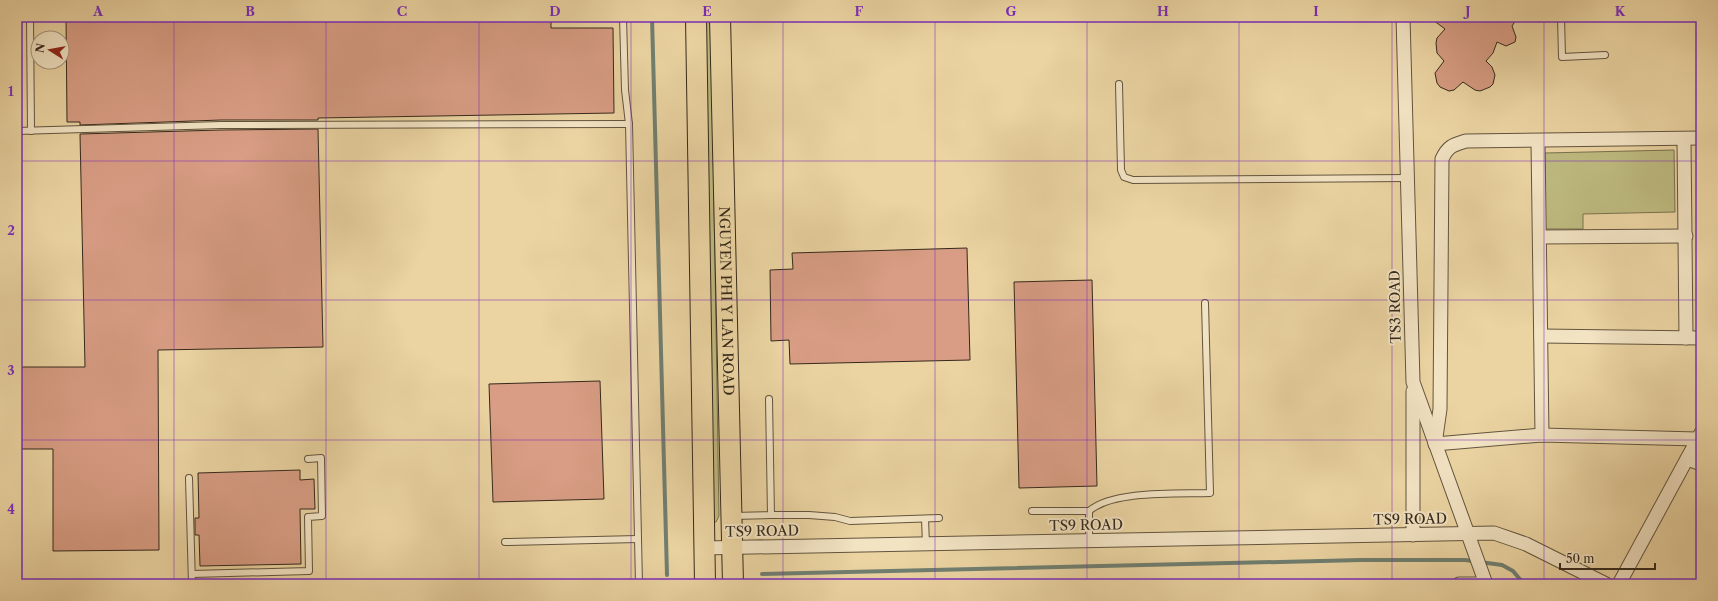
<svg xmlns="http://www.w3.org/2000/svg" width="1718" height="601" font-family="'Libre Caslon Text',serif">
	<rect width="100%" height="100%" fill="#ebd4a2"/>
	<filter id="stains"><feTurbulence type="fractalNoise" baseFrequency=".005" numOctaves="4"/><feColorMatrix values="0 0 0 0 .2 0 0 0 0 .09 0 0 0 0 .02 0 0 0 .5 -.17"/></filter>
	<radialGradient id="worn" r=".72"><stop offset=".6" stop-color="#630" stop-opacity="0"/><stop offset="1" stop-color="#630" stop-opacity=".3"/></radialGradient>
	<!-- green -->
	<g fill="#bebb80" stroke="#7a724e">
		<path d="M704 17H711L719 516 716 522H713Z"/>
		<path d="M1674 150 1675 212 1583 214V229H1545V153Z"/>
	</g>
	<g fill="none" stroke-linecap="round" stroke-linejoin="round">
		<!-- stream -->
		<g stroke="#707f71" stroke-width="4">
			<path d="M652 17 667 575"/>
			<path d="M762 574 1361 560H1465L1502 565 1513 571 1524 584"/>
		</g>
	</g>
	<!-- building -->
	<g fill="#d89d84" stroke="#35291c">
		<path d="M66 17H551V28H613L614 113 318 118V120H221L80 125V122H67Z"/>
		<path d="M1429 17H1518L1512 26 1516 37 1515 42 1506 46 1497 42 1493 53 1486 61 1492 67 1495 75 1493 84 1490 87 1480 91 1475 90 1463 82 1454 90 1449 91 1440 87 1437 83 1435 73 1444 61 1437 53 1436 43 1437 38 1445 29Z"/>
		<path d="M318 129 323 347 158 350 159 550 53 551V449H19L18 367H85L80 134 221 130Z"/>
		<path d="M967 248 970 360 790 364 789 340 771 341 770 270 793 269 792 253Z"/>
		<path d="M1092 280 1097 486 1019 488 1014 282Z"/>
		<path d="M600 381 604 499 493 502 489 384Z"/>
		<path d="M300 470V480L314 479 315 509H300L301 564 200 566 199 535H195V518H199L198 473Z"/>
	</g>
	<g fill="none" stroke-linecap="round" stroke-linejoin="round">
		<defs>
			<g id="lane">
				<path d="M30 17 31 131"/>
				<path d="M623 17 625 90 629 124 639 584"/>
				<path d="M1561 17 1562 57 1605 55"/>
				<path d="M1119 84 1121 170 1124 177 1133 180 1408 178"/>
				<path d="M17 131 221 125 629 124"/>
				<path d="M189 478 192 584"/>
				<path d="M1032 511H1089V541"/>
				<path d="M1089 511C1113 490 1179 494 1210 493L1205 303"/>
				<path d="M771 515H809L835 517 850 521 939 518"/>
				<path d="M733 516 771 515 769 399"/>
				<path d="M925 519 926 544"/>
				<path d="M505 542 638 539"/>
				<path d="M192 574 309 571 308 517 322 516 321 458 308 459"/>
			</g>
			<g id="street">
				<path d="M1403 17 1413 382 1486 584"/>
				<path d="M1684 139 1686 338"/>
				<path d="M1538 142 1542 435"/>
				<path d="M1540 237 1686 236"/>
				<path d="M1541 336 1701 338"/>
				<path d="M1697 439 1542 435 1435 444 1440 409 1442 159C1448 146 1453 145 1466 141L1701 138"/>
				<path d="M1687 459 1701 464"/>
				<path d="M1413 535V391"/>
				<path d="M704 548 1494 533 1526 544 1606 584"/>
				<path d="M1459 584H1486"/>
				<path d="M1619 584 1701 433"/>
			</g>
			<g id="primary">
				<path d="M696 17 705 584"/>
				<path id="s1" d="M720 17 733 584"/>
			</g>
		</defs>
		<!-- lane casing -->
		<use href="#lane" stroke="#62543e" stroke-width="8"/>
		<!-- street casing -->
		<use href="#street" stroke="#62543e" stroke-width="15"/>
		<!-- primary casing -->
		<use href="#primary" stroke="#35291c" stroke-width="22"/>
		<!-- lane -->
		<use href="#lane" stroke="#f2e3c3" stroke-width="6"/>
		<!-- street -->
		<use href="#street" stroke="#f2e3c3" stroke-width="13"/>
		<!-- primary -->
		<use href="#primary" stroke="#ebd4a2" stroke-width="20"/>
	</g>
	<!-- grid -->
	<path fill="none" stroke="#7b2cbf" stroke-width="1" stroke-opacity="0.55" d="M174 17V584M326 17V584M479 17V584M631 17V584M783 17V584M935 17V584M1087 17V584M1239 17V584M1392 17V584M1544 17V584M17 161H1701M17 300H1701M17 440H1701"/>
	<g text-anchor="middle" stroke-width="4" stroke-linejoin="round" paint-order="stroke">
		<!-- street labels -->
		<g font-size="14" fill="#35291c" stroke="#f2e3c3">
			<text dy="5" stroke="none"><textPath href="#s1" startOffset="284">NGUYEN PHI Y LAN ROAD</textPath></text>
			<text transform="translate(1395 307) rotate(-91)" y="5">TS3 ROAD</text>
			<text transform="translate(1410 519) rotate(-1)" y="5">TS9 ROAD</text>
			<text transform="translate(1086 525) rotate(-1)" y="5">TS9 ROAD</text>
			<text transform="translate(762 531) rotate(-1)" y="5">TS9 ROAD</text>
		</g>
	</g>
	<!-- margin -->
	<rect width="1718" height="601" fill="none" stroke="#ebd4a2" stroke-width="44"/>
	<!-- north arrow -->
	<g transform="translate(50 50) rotate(281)"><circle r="19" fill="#f2e3c3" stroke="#a69980"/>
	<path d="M0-3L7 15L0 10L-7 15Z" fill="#8f2418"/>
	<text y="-6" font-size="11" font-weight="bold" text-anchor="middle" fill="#35291c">N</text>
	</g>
	<!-- scale -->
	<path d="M1560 563v6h95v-6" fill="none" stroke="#35291c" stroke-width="2"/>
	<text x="1566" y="563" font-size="12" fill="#35291c" stroke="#f2e3c3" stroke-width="3" paint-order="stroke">50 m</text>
	<rect x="22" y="22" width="1674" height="557" fill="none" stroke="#7b2cbf" stroke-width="1.5"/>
	<g font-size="13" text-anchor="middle" font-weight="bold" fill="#7b2cbf">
		<text x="98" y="16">A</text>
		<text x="250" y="16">B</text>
		<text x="402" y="16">C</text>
		<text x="555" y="16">D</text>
		<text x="707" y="16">E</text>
		<text x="859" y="16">F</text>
		<text x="1011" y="16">G</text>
		<text x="1163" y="16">H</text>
		<text x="1316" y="16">I</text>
		<text x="1468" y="16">J</text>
		<text x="1620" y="16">K</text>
		<text x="11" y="96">1</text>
		<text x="11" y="235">2</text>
		<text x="11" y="375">3</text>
		<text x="11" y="514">4</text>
	</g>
	<rect width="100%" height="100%" filter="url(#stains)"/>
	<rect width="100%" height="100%" fill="url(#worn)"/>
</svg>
